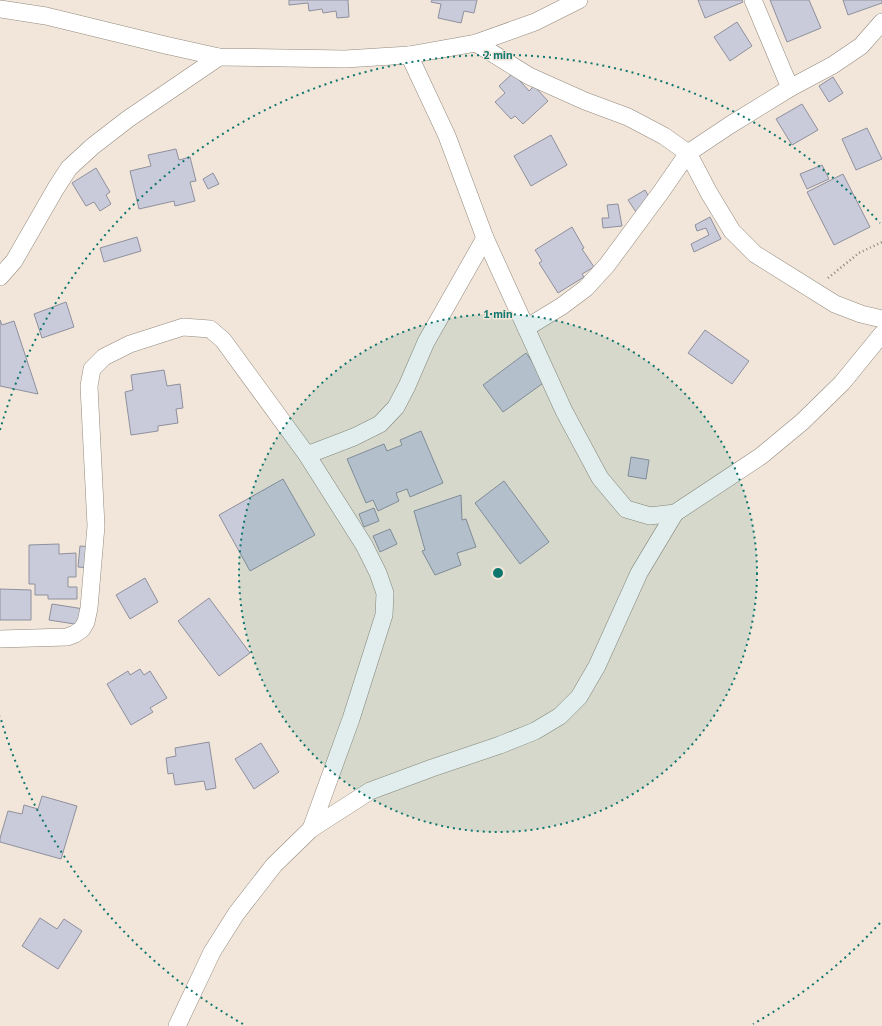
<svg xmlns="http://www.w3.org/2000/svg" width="882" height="1026" font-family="'PT Sans',sans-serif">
	<rect width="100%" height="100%" fill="#f1e6d9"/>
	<!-- building -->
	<g fill="#cacbda" stroke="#8f909e">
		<path d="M289 0H348L349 17 337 18 336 11 323 13 322 9 309 11 308 3 289 5Z"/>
		<path d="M432 0H477L474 13 464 11 461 23 438 18 441 4 431 2Z"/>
		<path d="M698 0H742L743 2 705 18Z"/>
		<path d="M770 0H809L821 28 787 42Z"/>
		<path d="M843 0H882V3L848 15Z"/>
		<path d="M737 22 752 46 730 61 714 37Z"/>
		<path d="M513 73 529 91 534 86 548 101 523 124 515 116 511 119 495 102 505 93 499 86Z"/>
		<path d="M833 77 843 93 829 102 819 86Z"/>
		<path d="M802 104 818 130 792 145 776 119Z"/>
		<path d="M867 128 882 159 856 170 842 139Z"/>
		<path d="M551 135 567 165 531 186 514 156Z"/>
		<path d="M176 149 179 160 190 157 196 181 190 182 195 201 175 206 174 201 139 209 130 171 151 166 148 155Z"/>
		<path d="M822 165 829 179 807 189 800 174Z"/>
		<path d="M96 168 110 192 106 195 111 204 100 211 94 202 86 206 72 183Z"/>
		<path d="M213 173 219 184 208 189 203 179Z"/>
		<path d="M843 174 870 227 834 245 807 192Z"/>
		<path d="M645 190 652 202 636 212 628 200Z"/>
		<path d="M618 204 622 226 603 228 602 218H609L607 205Z"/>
		<path d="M710 217 721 239 694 252 691 244 709 235 706 228 697 231 695 225Z"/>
		<path d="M572 227 584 248 582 249 594 267 582 274 584 277 558 293 539 263 542 261 535 250Z"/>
		<path d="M137 237 141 251 104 262 100 248Z"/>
		<path d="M66 302 74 327 42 338 34 314Z"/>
		<path d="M0 320 2 325 14 321 38 394 0 386Z"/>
		<path d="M705 330 749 361 732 384 688 353Z"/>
		<path d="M526 353 546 381 503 412 483 385Z"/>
		<path d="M164 370 167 386 180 384 183 408 176 409 178 423 158 426V431L131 435 125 392 133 390 131 375Z"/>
		<path d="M421 431 443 483 410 497 407 489 396 493 399 501 378 511 373 500 366 503 347 459 384 444 387 451 402 445 400 440Z"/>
		<path d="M631 457 649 460 646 479 628 476Z"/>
		<path d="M283 479 315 535 250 571 219 515Z"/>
		<path d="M504 481 549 542 520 564 475 503Z"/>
		<path d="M461 495 462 520 466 519 476 547 457 553 461 565 435 575 422 551 425 550 414 511Z"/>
		<path d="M374 508 379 521 364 527 359 514Z"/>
		<path d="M390 529 397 544 380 552 373 536Z"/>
		<path d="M59 544V554L76 553V577H68V587H77V599H48V595H35V584H29V545Z"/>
		<path d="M80 546 92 547 90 568 78 567Z"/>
		<path d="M145 578 158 602 130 619 116 595Z"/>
		<path d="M0 589 31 590V620H0Z"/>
		<path d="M209 598 250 653 219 676 178 621Z"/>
		<path d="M52 604 84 609 81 625 49 620Z"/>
		<path d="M140 669 144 675 150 671 167 698 150 708 153 712 131 725 107 684 128 671 130 675Z"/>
		<path d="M209 742 216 788 206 790 204 781 175 785 173 773 168 774 166 758 176 756 175 748Z"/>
		<path d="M261 743 279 772 254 789 235 759Z"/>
		<path d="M42 796 77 806 61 859 0 842V838L8 811 22 814 24 805 38 809Z"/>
		<path d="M40 918 57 929 64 919 82 931 58 969 22 946Z"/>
	</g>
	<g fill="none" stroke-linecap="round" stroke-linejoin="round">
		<defs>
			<g id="minor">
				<path d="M753 0 790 88"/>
				<path d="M0 9 46 16 165 45 219 57 345 59 409 55 476 43 535 22 579 0"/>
				<path d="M476 43 529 76 585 101 628 117 664 136 688 153 709 193 732 231 755 254 835 304 861 314 882 319"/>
				<path d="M409 55 447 136 485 238 564 411 600 478 626 509 650 516 675 513 761 456 802 422 842 383 882 334"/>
				<path d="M0 277 14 261 56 188 69 168 93 146 128 119 219 57"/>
				<path d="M526 328 562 306 586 288 607 265 661 192 688 153 730 125 790 88 833 65 861 46 882 22"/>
				<path d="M307 455 354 437 380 424 396 407 407 386 426 342 485 238"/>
				<path d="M0 639 67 637 75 634 82 629 86 622 89 608 96 526 89 386 92 369 104 357 130 344 183 327 210 329 223 340 307 455 364 545 378 573 385 593 384 615 351 719 311 829"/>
				<path d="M177 1026 212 952 236 914 274 865 311 829 370 791 432 768 500 745 535 731 560 716 579 697 597 666 639 573 675 513"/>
			</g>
		</defs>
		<!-- minor casing -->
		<use href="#minor" stroke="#93897d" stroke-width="18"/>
		<!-- path -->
		<path stroke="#8c857c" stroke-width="2.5" stroke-dasharray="1 3" stroke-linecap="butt" d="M828 278 859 253 882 242"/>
		<!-- minor -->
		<use href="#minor" stroke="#fff" stroke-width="17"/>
	</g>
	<!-- distance rings -->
	<circle cx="498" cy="573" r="259" fill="#0f766e" fill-opacity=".12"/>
	<g fill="none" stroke="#0f766e" stroke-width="2" stroke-dasharray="2 4">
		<circle cx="498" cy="573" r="259"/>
		<path d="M880 923A518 518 0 0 1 753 1024M243 1024A518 518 0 0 1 0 716M0 430A518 518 0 0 1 880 223"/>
	</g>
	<circle cx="498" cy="573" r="6" fill="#0f766e" stroke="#f1e6d9" stroke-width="2"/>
	<g font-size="12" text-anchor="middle" font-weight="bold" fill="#0f766e" stroke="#f1e6d9" stroke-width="3" stroke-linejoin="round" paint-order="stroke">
		<text x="498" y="59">2 min</text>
		<text x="498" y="318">1 min</text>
	</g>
</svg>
